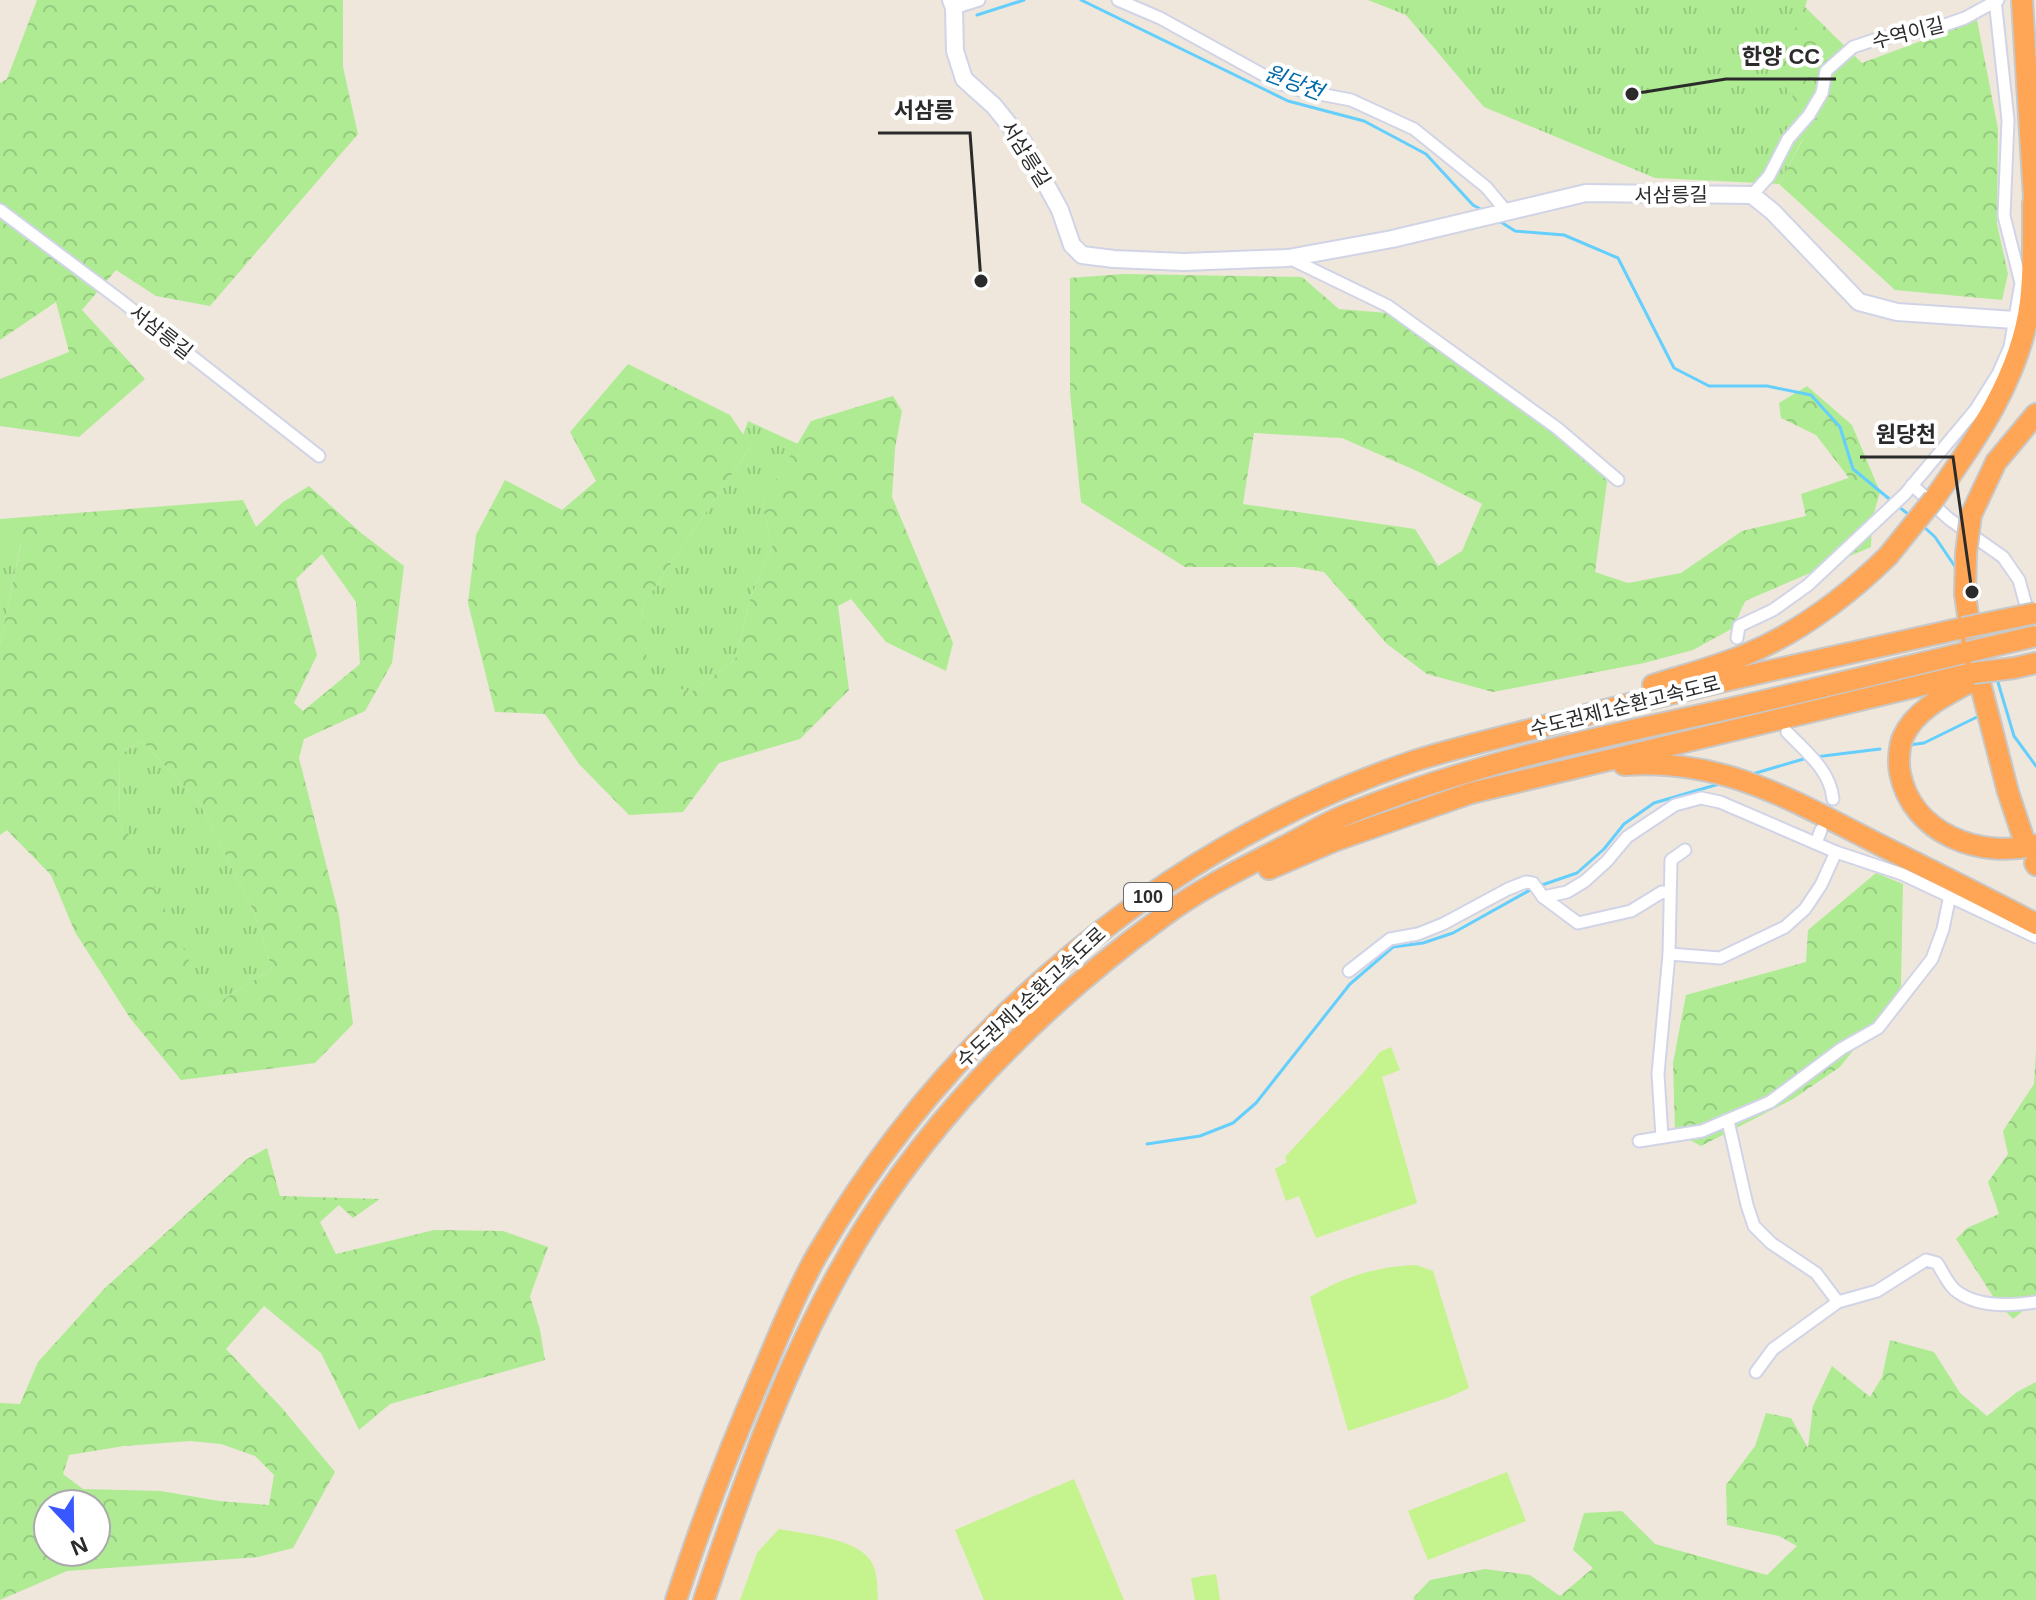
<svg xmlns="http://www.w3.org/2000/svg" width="2036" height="1600" font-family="Helvetica,'Noto Sans KR',sans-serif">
	<defs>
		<pattern id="grass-tufts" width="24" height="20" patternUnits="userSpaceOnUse" patternTransform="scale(2)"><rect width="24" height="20" fill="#aeeb93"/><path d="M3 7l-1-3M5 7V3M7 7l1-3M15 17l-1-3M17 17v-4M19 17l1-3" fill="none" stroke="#96ca7f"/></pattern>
		<pattern id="forest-crowns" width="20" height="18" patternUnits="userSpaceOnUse" patternTransform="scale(2)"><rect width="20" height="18" fill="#aeeb93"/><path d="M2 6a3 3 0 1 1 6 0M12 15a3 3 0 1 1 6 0" fill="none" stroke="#96ca7f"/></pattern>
	</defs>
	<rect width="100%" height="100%" fill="#efe7dc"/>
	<!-- grass -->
	<g fill="url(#grass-tufts)">
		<path d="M1368 0H1807L1784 84 1797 104 1803 138 1779 184 1655 178 1484 107 1406 15Z"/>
		<path d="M748 421 798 444 762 503 772 547 751 596 735 660 690 693 647 674 642 606 751 446 743 435Z"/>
		<path d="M21 543 0 644V544Z"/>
		<path d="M141 740 199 802 254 912 272 969 211 1007 119 820 120 755Z"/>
	</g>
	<!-- forest -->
	<g fill="url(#forest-crowns)" fill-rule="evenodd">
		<path d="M37 0H343V67L358 134 210 306 156 296 116 270 82 310 145 379 79 437 0 426V379L69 352 56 302 0 340V83L7 79Z"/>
		<path d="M1804 6 1862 63 1977 20 1998 129 1997 224 2008 274 2002 300 1895 290 1779 184 1803 139 1789 122 1797 104 1784 84 1780 67Z"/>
		<path d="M1123 274 1302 277 1339 309 1387 313 1500 395 1609 467 1595 572 1628 583 1681 573 1742 531 1806 516 1801 494 1849 478 1816 435 1781 418 1779 403 1807 386 1852 425 1880 492 1872 520 1871 547 1745 601 1733 628 1693 650 1644 663 1493 692 1427 674 1387 644 1324 572 1295 567H1185L1081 502 1070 392V278ZM1254 433 1342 438 1419 472 1482 504 1462 551 1438 566 1415 529 1243 504Z"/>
		<path d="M628 364 730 415 751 446 642 606 648 674 690 693 735 660 751 596 772 547 762 503 811 421 893 396 902 411 895 448 892 497 953 643 946 671 886 642 851 599 838 606 849 690 800 739 719 763 683 812 629 815 579 764 545 714 495 712 468 603 476 535 505 480 562 510 596 481 570 432Z"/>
		<path d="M309 486 360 532 404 566 392 663 365 711 304 739 299 758 339 915 353 1024 315 1063 181 1080 130 1018 75 932 51 875 7 830 0 835V644L21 544H0V519L243 500 256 527 283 502ZM322 554 356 602 360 664 303 711 294 703 317 655 296 579ZM141 740 199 802 254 912 272 969 211 1007 133 842 119 819 120 755Z"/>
		<path d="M1876 873 1903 884 1901 986 1890 1004 1840 1067 1793 1099 1701 1146 1675 1132 1673 1063 1686 995 1806 962 1808 930Z"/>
		<path d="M2036 1050V1300L2013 1319 1996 1301 1956 1239 1967 1228 1999 1214 1988 1182 2008 1154 2003 1131 2034 1084Z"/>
		<path d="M267 1148 280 1196 380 1199 353 1218 339 1205 320 1222 336 1254 434 1230 503 1231 548 1247 530 1296 540 1330 545 1360 390 1404 359 1430 321 1353 264 1306 226 1349 282 1408 335 1472 293 1548 258 1557 67 1571 0 1600V1403L20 1404 38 1362 104 1289 247 1159ZM190 1441 221 1444 255 1456 274 1475 269 1505 219 1501 161 1491 83 1489 63 1474 69 1455 124 1446ZM48 1504H96V1552H48Z"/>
		<path d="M1890 1340 1934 1352 1960 1393 1987 1416 2017 1392 2036 1382V1600H1415L1413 1598 1430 1580 1485 1569 1530 1575 1560 1596 1593 1568 1573 1550 1584 1513 1622 1511 1655 1544 1767 1575 1797 1546 1779 1536 1727 1525 1726 1485 1755 1446 1766 1413 1791 1418 1808 1448 1813 1406 1832 1366 1870 1397 1882 1377Z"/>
	</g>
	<!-- pitch -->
	<g fill="#c5f38d">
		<path d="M1391 1047 1400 1070 1382 1077 1417 1203 1316 1238 1299 1196 1286 1201 1275 1169 1287 1162 1285 1157 1363 1073 1380 1052Z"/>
		<path d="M1416 1265 1433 1271 1469 1388 1447 1398 1348 1431 1310 1297C1342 1277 1379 1266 1416 1265Z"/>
		<path d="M1507 1472 1526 1521 1428 1560 1408 1511Z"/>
		<path d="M1074 1479 1124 1600H984L955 1530Z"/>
		<path d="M779 1529C804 1534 859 1538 872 1563 878 1574 877 1588 878 1600H740L757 1553Z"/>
		<path d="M1216 1574 1220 1600H1195L1191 1578Z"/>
	</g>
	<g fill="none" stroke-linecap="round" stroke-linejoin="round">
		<!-- stream -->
		<g stroke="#64cffc" stroke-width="3">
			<path d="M1081 0 1288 101 1364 121 1426 154 1473 205 1482 210"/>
			<path d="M977 15 1024 0"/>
			<path d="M1501 222 1515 231 1564 235 1618 258 1674 368 1709 386H1767L1811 395 1840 427 1853 469 1893 502"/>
			<path d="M1899 507 1912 517"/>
			<path d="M1924 527 1935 537 1956 568"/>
			<path d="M1997 679 2014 736 2036 766"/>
			<path d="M1909 745 1924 743 1979 716"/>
			<path d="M1815 757 1880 749"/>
			<path d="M1749 775 1807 758"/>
			<path d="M1539 886 1577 873 1604 849 1624 824 1654 803 1719 784"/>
			<path d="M1147 1144 1200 1136 1233 1123 1256 1103 1350 984 1393 947 1423 943 1453 933 1532 889"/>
		</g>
		<defs>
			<g id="street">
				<path d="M1118 0 1160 18 1276 82 1299 90 1351 100 1414 129 1486 187 1507 212"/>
				<path d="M954 8 979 0"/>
				<path d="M1752 195 1769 176 1788 139 1809 115 1822 93 1826 71 1853 47 1877 39 1933 29 1965 18 1998 0"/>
				<path d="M0 210 120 300 319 456"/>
				<path d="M1289 258 1388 306 1557 428 1618 480"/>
				<path d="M1912 485 1949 519 2003 557 2019 580 2030 620"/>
				<path d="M1737 638 1739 626 1773 610 1808 585 1905 494 1976 409 1998 374 2010 347 2021 283 2004 216 2008 120 1995 0"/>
				<path d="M1787 732C1807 753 1830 770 1833 799"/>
				<path d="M1816 843 1821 830"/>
				<path d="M1543 897 1567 892 1585 881 1607 861 1627 837 1675 805 1701 798 1720 802 1836 852 1902 874 2036 937"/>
				<path d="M1669 954 1720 958 1785 927 1805 909 1821 885 1836 852"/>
				<path d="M1349 971 1390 939 1418 934 1443 924 1508 889 1526 882 1533 883 1543 897 1578 923 1631 911 1662 892 1669 893"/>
				<path d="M1728 1121 1747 1205 1754 1226 1771 1243 1816 1273 1838 1302"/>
				<path d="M1662 1137 1658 1074 1669 954 1671 860 1685 850"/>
				<path d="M1639 1141 1702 1131 1770 1102 1841 1049 1878 1028 1932 959 1943 929 1950 895"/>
				<path d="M1756 1372 1773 1349 1838 1302 1877 1291 1926 1260 1937 1263C1942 1271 1948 1284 1955 1290 1977 1308 2010 1306 2036 1302"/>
			</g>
			<path id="secondary" d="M951 0 954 8 955 51 964 79 994 106 1023 142 1060 210 1072 245 1082 255 1114 259 1184 262 1288 258 1392 239 1586 193 1752 195 1773 212 1859 302 1897 312 2015 320"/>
			<g id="highway">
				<path d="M2022 0 2035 215"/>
				<path d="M1934 499C1976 440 2021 376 2030 302 2034 269 2033 236 2033 203"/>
				<path d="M1971 515 1996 462 2036 414"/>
				<path d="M1965 594 1974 659 2008 792 2024 840"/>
				<path d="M2014 668 2036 663"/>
				<path d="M1974 680C1949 694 1916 708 1903 737 1899 746 1898 763 1900 773 1912 834 1980 859 2036 845"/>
				<path d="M1653 685C1684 675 1716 667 1747 654 1800 632 1847 596 1888 556"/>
				<path d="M1624 765C1726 758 1795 802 1882 846 1934 872 1985 897 2036 924"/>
				<path d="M2035 863 2036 865"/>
				<path d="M1269 869 1334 841 1471 793 1973 673"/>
				<path d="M676 1600C702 1520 732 1442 766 1365 782 1328 797 1290 817 1255 948 1029 1166 845 1414 761 1458 747 1503 737 1548 725 1685 688 1824 659 1963 628"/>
				<path d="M704 1600C742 1487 782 1374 840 1270 916 1131 1037 1008 1165 915 1201 888 1243 868 1283 847 1303 837 1322 825 1343 816 1466 765 1598 737 1728 709 1808 691 1888 671 1968 652"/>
			</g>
		</defs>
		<!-- street casing -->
		<use href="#street" stroke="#d1d4e6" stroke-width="15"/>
		<!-- secondary casing -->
		<use href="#secondary" stroke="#d1d4e6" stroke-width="20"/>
		<!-- highway casing -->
		<use href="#highway" stroke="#c8c8c8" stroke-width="24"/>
		<!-- street -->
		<use href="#street" stroke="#fff" stroke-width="11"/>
		<!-- secondary -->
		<use href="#secondary" stroke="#fff" stroke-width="16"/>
		<!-- highway -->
		<use href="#highway" stroke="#ffa556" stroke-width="20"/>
		<defs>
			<g id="highway-bridge">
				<path d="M1888 556 1934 499"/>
				<path d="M1965 594 1966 553 1971 515"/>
				<path d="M1963 628 2036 613"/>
				<path d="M1968 652 2036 636"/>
				<path d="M1973 673 2014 668"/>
			</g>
		</defs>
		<!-- highway-bridge casing -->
		<use href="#highway-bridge" stroke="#c8c8c8" stroke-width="24" stroke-linecap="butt"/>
		<!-- highway-bridge -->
		<use href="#highway-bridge" stroke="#ffa556" stroke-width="20"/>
	</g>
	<g text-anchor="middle" stroke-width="8" stroke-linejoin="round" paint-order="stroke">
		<!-- shield labels -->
		<rect fill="#fff" stroke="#6b6b6b" stroke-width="2" x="1124" y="883" width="48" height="28" rx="6"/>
		<g font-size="18" font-weight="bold" fill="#2b2b2b">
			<text x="1148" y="903">100</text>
		</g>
		<!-- street labels -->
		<g font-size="20" fill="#2b2b2b" stroke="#fff">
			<text transform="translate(1908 33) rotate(-14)" y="7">수역이길</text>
			<text transform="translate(1026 154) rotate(58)" y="7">서삼릉길</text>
			<text transform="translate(1671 195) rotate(-1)" y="7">서삼릉길</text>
			<text transform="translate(161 332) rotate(38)" y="7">서삼릉길</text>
			<text transform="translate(1625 706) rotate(-14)" y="7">수도권제1순환고속도로</text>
			<text transform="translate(1031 997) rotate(-43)" y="7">수도권제1순환고속도로</text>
		</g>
		<!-- water labels -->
		<g font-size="22" font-style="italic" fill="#006aaa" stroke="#fff">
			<text transform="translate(1294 82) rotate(21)" y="8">원당천</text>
		</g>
	</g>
	<!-- callouts -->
	<path fill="none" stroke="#2b2b2b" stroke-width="3" d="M1632 94L1726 79H1836M981 281L970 133H878M1972 592L1953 457H1860"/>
	<g fill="#2b2b2b" stroke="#fff" stroke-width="3">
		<circle cx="1632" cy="94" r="8"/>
		<circle cx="981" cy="281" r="8"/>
		<circle cx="1972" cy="592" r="8"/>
	</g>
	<g font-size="22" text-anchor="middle" font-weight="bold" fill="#2b2b2b" stroke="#fff" stroke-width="8" stroke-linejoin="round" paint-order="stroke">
		<text x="1781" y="64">한양 CC</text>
		<text x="924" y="118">서삼릉</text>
		<text x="1906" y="442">원당천</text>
	</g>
	<!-- north arrow -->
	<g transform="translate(72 1528) rotate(158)"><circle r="38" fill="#ffffff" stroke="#aaaaaa" stroke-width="2"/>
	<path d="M0-6L14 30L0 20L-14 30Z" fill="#3857ff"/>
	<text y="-12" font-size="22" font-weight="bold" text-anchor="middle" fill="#2b2b2b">N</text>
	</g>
</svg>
